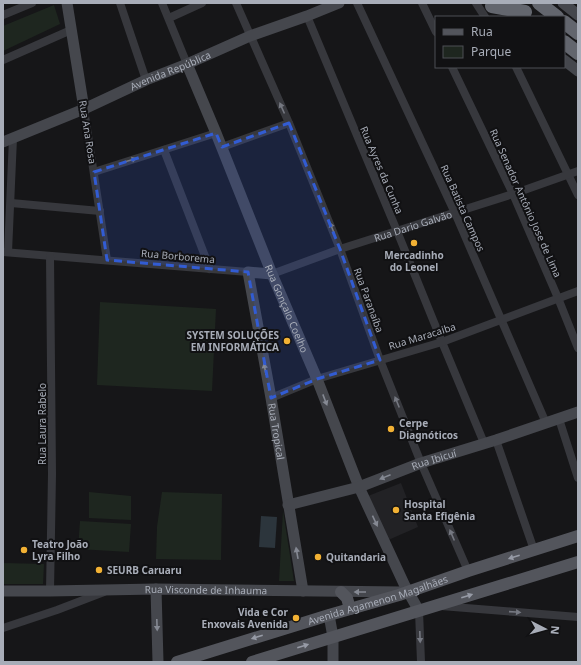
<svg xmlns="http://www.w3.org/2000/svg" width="581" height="665" font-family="'Noto Sans',sans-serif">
	<rect width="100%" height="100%" fill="#161618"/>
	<!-- built -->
	<path fill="#222225" d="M401 483 418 527 386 541 368 496Z"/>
	<!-- green -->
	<g fill="#1e261f">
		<path d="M54 5 60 24 3 51V26Z"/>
		<path d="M100 302 216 309 212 391 97 385Z"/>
		<path d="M89 492 131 496V520L89 518Z"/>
		<path d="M162 492 222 494 221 560 156 559 157 527Z"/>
		<path d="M283 511 294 581H279Z"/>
		<path d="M80 521 131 524 129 552 78 549Z"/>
		<path d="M3 563 44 564 43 584H3Z"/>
	</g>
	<!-- water -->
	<path fill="#2c353c" d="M261 516 277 517 275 548 259 547Z"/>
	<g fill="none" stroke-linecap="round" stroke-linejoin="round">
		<!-- street -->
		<g stroke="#37383d" stroke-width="8">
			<path d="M120 3 146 80"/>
			<path d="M162 3 187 64"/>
			<path d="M236 3 289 123 340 249 380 360 421 463 468 571"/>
			<path d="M357 3 455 213 546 423"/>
			<path d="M422 3 436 32"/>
			<path d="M476 3 485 17"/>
			<path d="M3 15 32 3"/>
			<path d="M307 16 397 231 442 342 484 443"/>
			<path d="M169 18 202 3"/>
			<path d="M3 60 71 30"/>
			<path d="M452 67 513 194 558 298 578 348"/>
			<path d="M516 67 578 195"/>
			<path d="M84 109 107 260"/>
			<path d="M222 147 289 123"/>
			<path d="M164 150 210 269"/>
			<path d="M94 172 216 133"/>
			<path d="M11 203 100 211"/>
			<path d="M3 252 248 272"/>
			<path d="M8 252 13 138"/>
			<path id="s1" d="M272 274 340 249 513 194 578 171"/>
			<path d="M271 398 317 379 442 342 578 291"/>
			<path d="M559 419 578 478"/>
			<path d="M496 440 534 550"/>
			<path d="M50 591 52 474 50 256"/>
			<path d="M441 606 578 617"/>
			<path d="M419 611 421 662"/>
			<path d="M3 628 57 610 104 592"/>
		</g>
		<!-- secondary -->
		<g stroke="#45474d" stroke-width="11">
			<path d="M67 3 84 109"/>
			<path d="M563 3 578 15"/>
			<path d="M564 60 578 71"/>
			<path id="s2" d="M187 64 216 133 272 274 317 379 359 487 405 586 419 611"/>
			<path id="s3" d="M3 142 84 109 146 80 187 64 250 36 307 16 339 3"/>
			<path id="s4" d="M272 274 248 272 271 398 303 591"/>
			<path id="s5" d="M288 505 359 487 421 463 496 440 578 412"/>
			<path d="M156 589 158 662"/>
			<path id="s6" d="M3 591H50L156 589 402 592"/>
			<path d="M329 615 333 637V662"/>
		</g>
		<!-- primary -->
		<g stroke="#53555c" stroke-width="12">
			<path d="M341 592 347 598 350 609"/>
			<path id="s7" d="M177 662 329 615 399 595 468 571 578 536"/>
			<path d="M252 662 578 562"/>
		</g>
		<!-- highway -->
		<g stroke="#63666e" stroke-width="14">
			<path d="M539 3 557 17"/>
			<path d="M492 6 525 12"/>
			<path d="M564 22 578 33"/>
			<path d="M564 42 578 53"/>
		</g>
	</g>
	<!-- one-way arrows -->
	<defs><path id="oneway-solid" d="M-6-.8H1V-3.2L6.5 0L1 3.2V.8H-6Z"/></defs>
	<g fill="#757881">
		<use href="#oneway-solid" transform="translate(282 108) rotate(-114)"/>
		<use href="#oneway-solid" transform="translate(131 160) rotate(-18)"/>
		<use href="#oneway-solid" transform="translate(332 228) rotate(-112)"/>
		<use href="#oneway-solid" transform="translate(397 402) rotate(-112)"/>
		<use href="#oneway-solid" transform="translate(452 535) rotate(-113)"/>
		<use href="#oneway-solid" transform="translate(515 612) rotate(4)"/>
		<use href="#oneway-solid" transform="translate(420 637) rotate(88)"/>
	</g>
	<g fill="#858993">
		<use href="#oneway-solid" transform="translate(265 369) rotate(-100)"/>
		<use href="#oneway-solid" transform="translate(325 400) rotate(69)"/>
		<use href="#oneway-solid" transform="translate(385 477) rotate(158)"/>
		<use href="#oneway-solid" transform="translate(375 521) rotate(65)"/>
		<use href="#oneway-solid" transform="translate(297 553) rotate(-100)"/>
		<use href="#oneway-solid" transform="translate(360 592) rotate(-180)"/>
		<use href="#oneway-solid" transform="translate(157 625) rotate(88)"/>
	</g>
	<g fill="#979ba6">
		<use href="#oneway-solid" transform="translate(514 557) rotate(162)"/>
		<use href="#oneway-solid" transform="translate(467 596) rotate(-17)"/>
		<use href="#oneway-solid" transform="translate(257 637) rotate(163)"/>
		<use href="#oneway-solid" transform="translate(303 646) rotate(-17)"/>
	</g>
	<!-- marked area -->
	<path fill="#325cd3" fill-opacity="0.2" stroke="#325cd3" stroke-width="3" stroke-dasharray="8 5" stroke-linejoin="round" d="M289 123 340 249 380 360 317 379 271 398 248 272 107 260 94 172 216 133 222 147Z"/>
	<!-- markers -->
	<g fill="#f2b134" stroke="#111113" stroke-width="1.5">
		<circle cx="414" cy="243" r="4"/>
		<circle cx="287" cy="341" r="4"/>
		<circle cx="391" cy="429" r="4"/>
		<circle cx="396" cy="510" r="4"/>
		<circle cx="24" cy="550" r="4"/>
		<circle cx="318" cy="557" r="4"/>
		<circle cx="99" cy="570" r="4"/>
		<circle cx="296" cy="618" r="4"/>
	</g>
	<g text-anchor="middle" stroke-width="4" stroke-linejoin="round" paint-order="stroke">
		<!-- street labels -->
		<g font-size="10" fill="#a8adb8" stroke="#111113">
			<text dy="4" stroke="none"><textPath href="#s3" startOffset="182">Avenida República</textPath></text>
			<text transform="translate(88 132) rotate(81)" y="4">Rua Ana Rosa</text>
			<text transform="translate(382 170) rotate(67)" y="4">Rua Ayres da Cunha</text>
			<text transform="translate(526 203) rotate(66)" y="4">Rua Senador Antônio Jose de Lima</text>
			<text transform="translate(463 208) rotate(66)" y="4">Rua Batista Campos</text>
			<text dy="4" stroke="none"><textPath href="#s1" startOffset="149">Rua Dario Galvão</textPath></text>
			<text transform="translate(178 256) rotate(5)" y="4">Rua Borborema</text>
			<text transform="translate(369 300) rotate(70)" y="4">Rua Paranaíba</text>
			<text dy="4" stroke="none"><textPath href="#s2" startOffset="264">Rua Gonçalo Coelho</textPath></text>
			<text transform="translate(422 336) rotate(-17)" y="4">Rua Maracaiba</text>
			<text transform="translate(42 424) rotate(-90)" y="4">Rua Laura Rabelo</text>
			<text dy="4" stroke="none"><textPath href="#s4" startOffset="186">Rua Tropical</textPath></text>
			<text dy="4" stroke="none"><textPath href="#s5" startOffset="153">Rua Ibicuí</textPath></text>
			<text dy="4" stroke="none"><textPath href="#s6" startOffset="203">Rua Visconde de Inhauma</textPath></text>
			<text dy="4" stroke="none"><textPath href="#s7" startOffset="210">Avenida Agamenon Magalhães</textPath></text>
		</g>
		<!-- poi labels -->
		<g font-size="10" font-weight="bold" fill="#a8adb8" stroke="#111113" text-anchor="start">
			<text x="414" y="259" text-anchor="middle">Mercadinho<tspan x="414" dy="12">do Leonel</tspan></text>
			<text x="279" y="339" text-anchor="end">SYSTEM SOLUÇÕES<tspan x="279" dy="12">EM INFORMÁTICA</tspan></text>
			<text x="399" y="427">Cerpe<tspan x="399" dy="12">Diagnóticos</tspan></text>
			<text x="404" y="508">Hospital<tspan x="404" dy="12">Santa Efigênia</tspan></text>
			<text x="32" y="548">Teatro João<tspan x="32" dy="12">Lyra Filho</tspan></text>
			<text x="326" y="561">Quitandaria</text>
			<text x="107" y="574">SEURB Caruaru</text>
			<text x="288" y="616" text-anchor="end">Vida e Cor<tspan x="288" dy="12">Enxovais Avenida</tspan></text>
		</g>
	</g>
	<!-- border -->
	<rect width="581" height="665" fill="none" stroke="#a8adb8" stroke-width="8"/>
	<!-- legend -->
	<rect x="435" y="16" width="130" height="52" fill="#111113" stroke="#4d4f55"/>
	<rect x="443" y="29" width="20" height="6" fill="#53555c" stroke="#4d4f55"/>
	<text x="471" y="36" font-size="12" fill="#a8adb8">Rua</text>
	<rect x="443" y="46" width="20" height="12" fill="#1e261f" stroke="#4d4f55"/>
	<text x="471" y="56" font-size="12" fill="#a8adb8">Parque</text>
	<!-- north arrow -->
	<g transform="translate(545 629) rotate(96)" stroke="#111113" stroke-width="3" paint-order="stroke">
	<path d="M0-3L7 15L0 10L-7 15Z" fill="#a8adb8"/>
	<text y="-6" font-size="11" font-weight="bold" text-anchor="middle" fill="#a8adb8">N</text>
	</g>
</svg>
